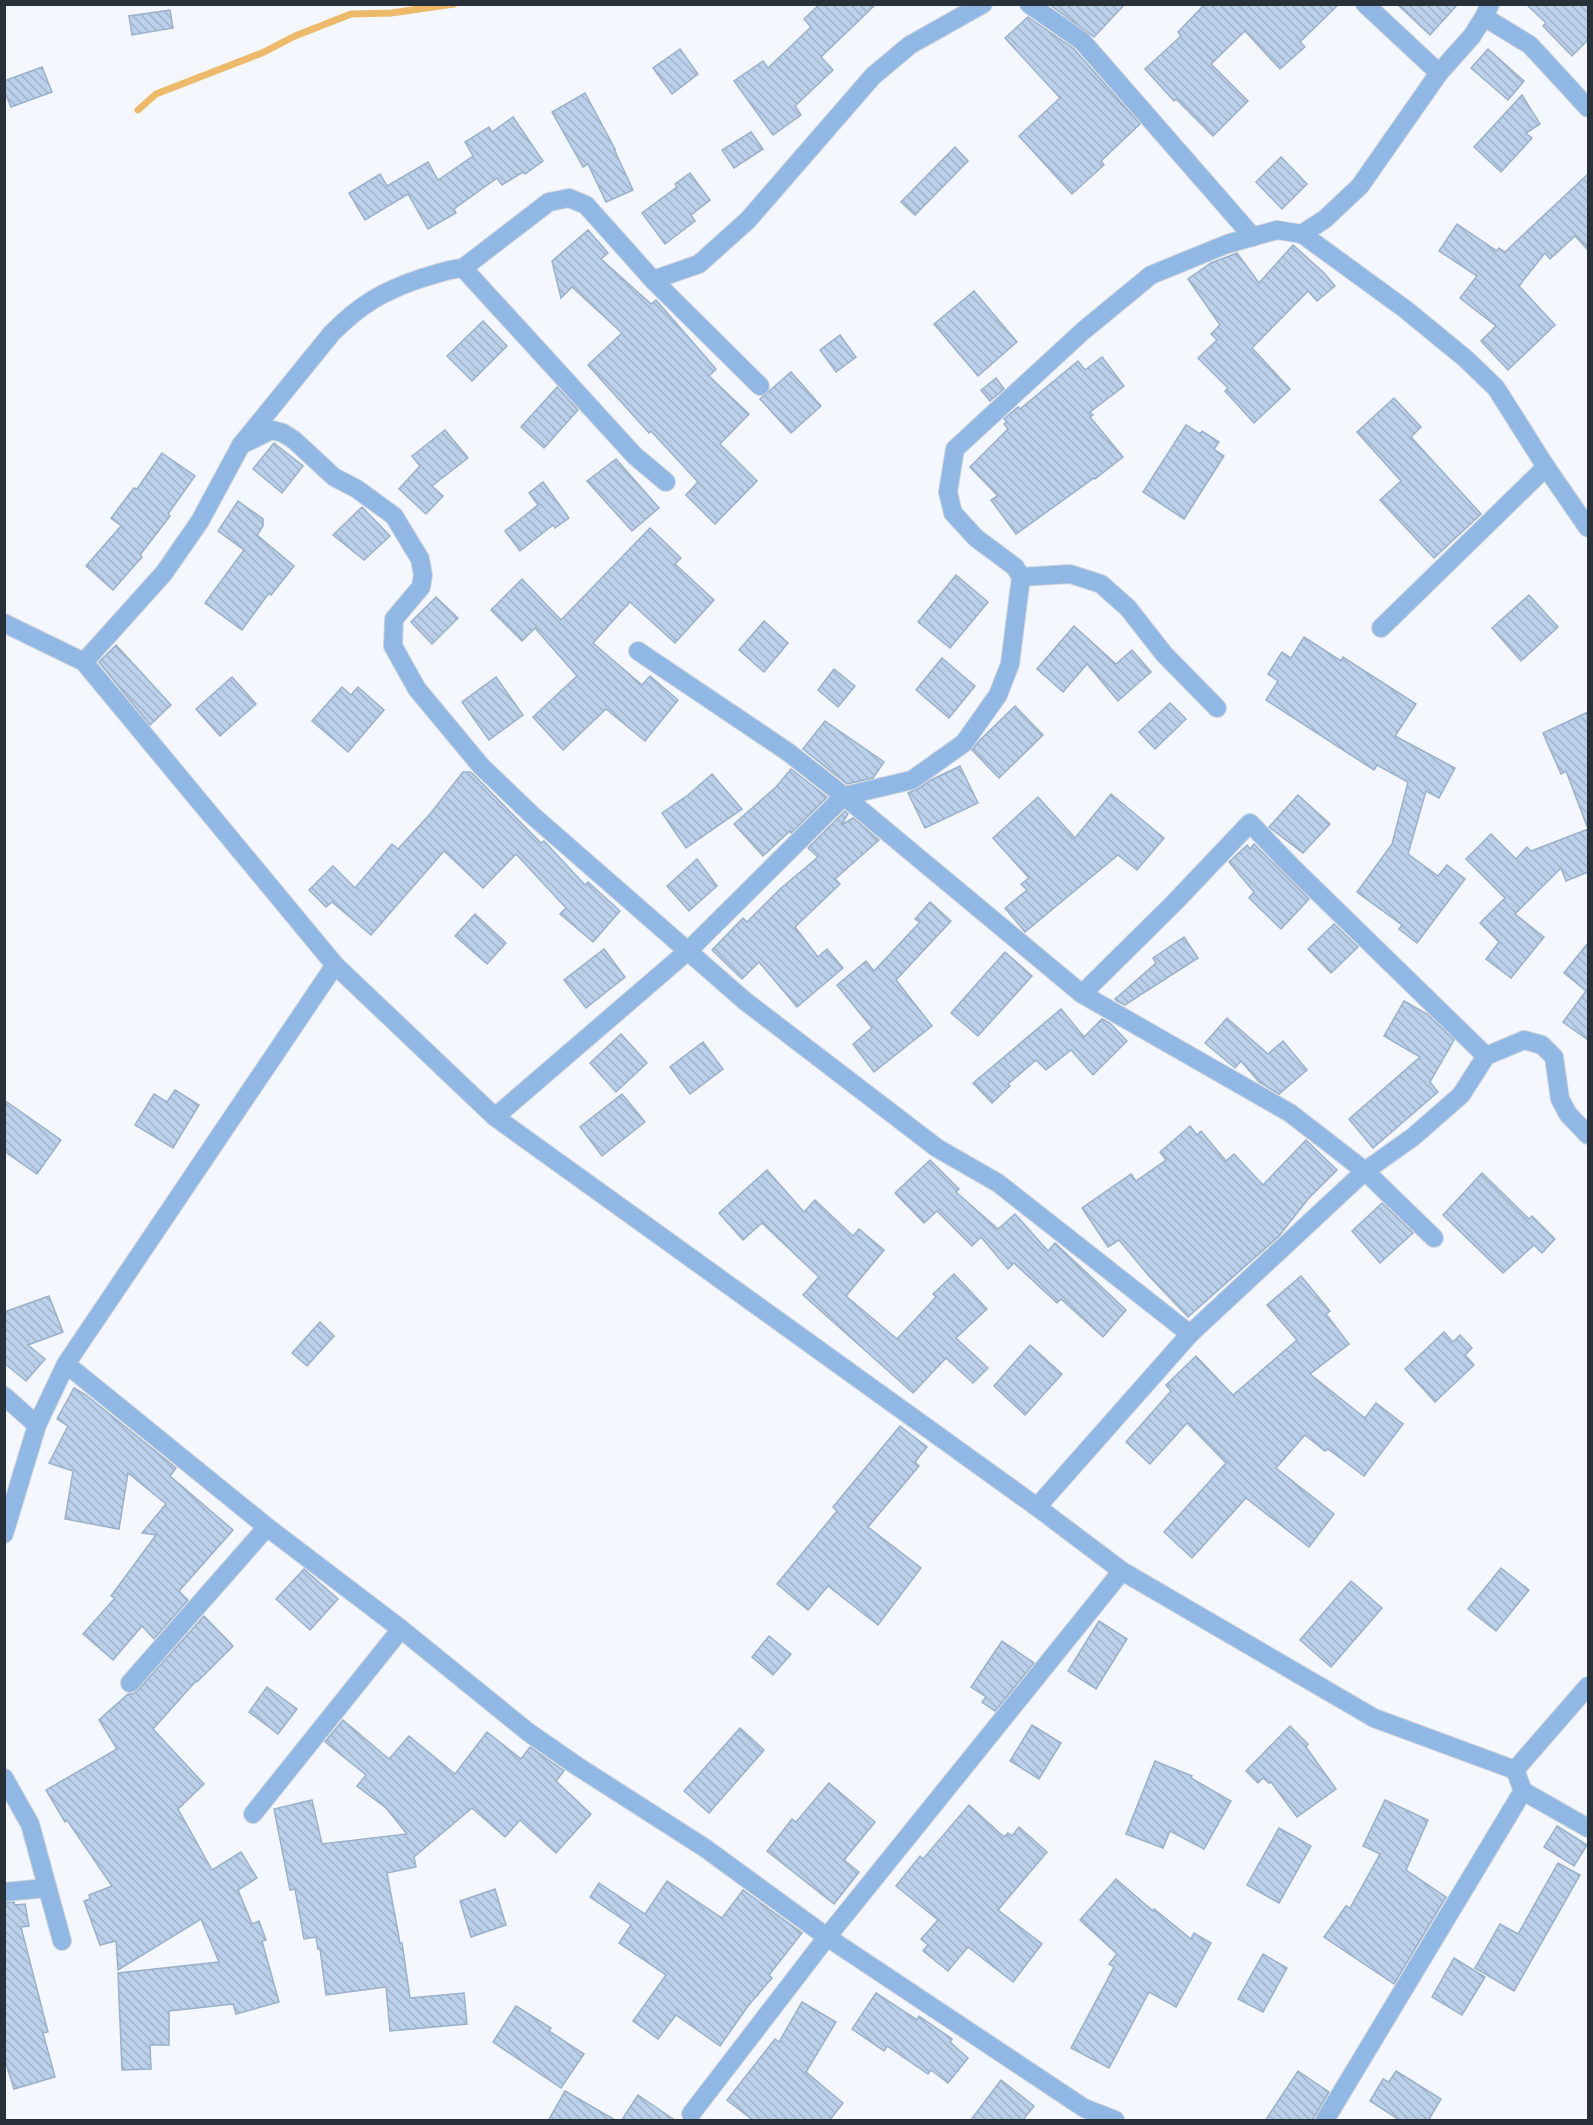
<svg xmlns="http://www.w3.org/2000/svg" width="1593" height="2125" font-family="Rubik,sans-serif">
	<defs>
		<pattern id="building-back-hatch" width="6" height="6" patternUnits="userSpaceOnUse" patternTransform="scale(1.5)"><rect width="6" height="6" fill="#bbd0ea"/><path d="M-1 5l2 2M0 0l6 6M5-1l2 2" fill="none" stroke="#a1b3c9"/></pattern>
	</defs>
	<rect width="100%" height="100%" fill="#f4f8fe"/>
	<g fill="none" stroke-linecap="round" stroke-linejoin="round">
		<!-- stream -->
		<path stroke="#edb96a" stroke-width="7" d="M138 110 156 94 262 53 295 36 351 14 391 13 454 4"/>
	</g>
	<!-- building -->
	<g fill="url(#building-back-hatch)" stroke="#9bb0c9" stroke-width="1.5">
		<path d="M820 4H876L821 57 833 70 795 106 801 115 773 135 734 81 763 61 768 68 811 27 804 19Z"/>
		<path d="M1049 4H1125L1094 37Z"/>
		<path d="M1205 4H1339L1300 42 1305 47 1280 69 1245 31 1211 64 1248 101 1213 136 1176 99 1174 101 1145 69 1181 36 1178 32Z"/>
		<path d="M1397 4H1458L1430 35Z"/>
		<path d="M1526 4H1588V40L1572 56 1543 26 1546 23Z"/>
		<path d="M170 10 173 28 132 35 129 16Z"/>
		<path d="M1028 17 1074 49 1140 124 1101 161 1104 165 1072 194 1019 136 1060 98 1005 38Z"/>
		<path d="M680 49 698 74 672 94 653 68Z"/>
		<path d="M1488 49 1524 81 1508 100 1471 68Z"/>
		<path d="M42 67 52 92 11 107 4 90V81Z"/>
		<path d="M585 93 615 149H614L633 190 606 202 588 164 583 167 552 112Z"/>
		<path d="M1522 95 1540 124 1526 133 1532 138 1501 172 1474 147Z"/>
		<path d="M513 117 543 161 525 174 523 172 502 185 497 178 454 209 456 213 428 229 408 194 365 220 349 193 380 174 387 186 428 162 438 180 473 156 465 142 489 127 492 132Z"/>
		<path d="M751 132 763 149 734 168 722 150Z"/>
		<path d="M955 147 968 161 915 215 901 202Z"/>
		<path d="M1281 157 1307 184 1282 209 1256 182Z"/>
		<path d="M690 173 710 200 691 215 695 221 665 244 642 213 677 187 675 184Z"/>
		<path d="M1588 174V250L1575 236 1550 259 1545 253 1519 286 1555 325 1508 370 1481 341 1496 326 1460 298 1477 276 1439 251 1457 224 1497 251 1499 248 1505 252Z"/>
		<path d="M588 230 608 253 601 259 651 304 656 300 716 369 709 376 749 414 720 444 757 481 715 524 686 495 698 482 651 431 649 433 588 365 622 333 572 287 561 298 552 261Z"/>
		<path d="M1293 245 1324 273 1335 286 1317 301 1308 291 1252 348 1290 389 1254 423 1225 391 1228 388 1198 358 1217 340 1211 334 1220 325 1188 279 1211 263 1237 253 1259 283Z"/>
		<path d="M974 291 1017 342 978 376 934 324Z"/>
		<path d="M483 321 507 346 472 381 447 356Z"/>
		<path d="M840 335 856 357 836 372 820 350Z"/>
		<path d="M1102 357 1124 386 1090 412 1093 415 1090 417 1123 457 1095 479 1094 478 1016 534 991 500 998 496 970 467 1008 429 1004 424 1007 422 1004 419 1018 407 1020 409 1078 361 1085 370Z"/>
		<path d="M791 372 821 406 791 433 760 399Z"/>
		<path d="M996 378 1004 389 990 401 981 390Z"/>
		<path d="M557 387 578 410 544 448 521 427Z"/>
		<path d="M1394 398 1421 427 1411 437 1481 514 1434 558 1380 500 1401 481 1357 432Z"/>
		<path d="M1186 425 1200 434 1202 431 1219 442 1214 449 1224 456 1184 519 1143 492Z"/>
		<path d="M445 430 468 458 432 486 443 496 426 514 399 489 420 466 412 456Z"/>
		<path d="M274 443 303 466 282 493 253 469Z"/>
		<path d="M162 453 195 476 168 514 170 516 140 555 142 557 113 590 86 566 121 526 111 518 134 488 137 489Z"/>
		<path d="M616 459 659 508 632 531 587 481Z"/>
		<path d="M543 482 569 518 555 528 553 525 520 551 505 531 538 505 529 493Z"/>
		<path d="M238 501 263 519V526L257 535 294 566 271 595 269 593 242 630 205 603 244 550 218 531Z"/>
		<path d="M362 507 390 536 364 560 333 535Z"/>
		<path d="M650 528 681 558 675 564 714 600 675 643 630 602 593 643 642 685 650 676 678 700 645 741 606 709 563 750 533 717 577 676 535 628 522 641 491 610 522 579 561 620Z"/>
		<path d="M956 575 988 602 950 648 918 622Z"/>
		<path d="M1529 595 1558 627 1521 661 1492 628Z"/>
		<path d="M436 597 458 618 432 644 411 622Z"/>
		<path d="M764 621 788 643 764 672 739 650Z"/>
		<path d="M1074 626 1116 664 1132 650 1151 672 1118 701 1087 664 1063 692 1037 669Z"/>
		<path d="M1304 637 1341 661 1343 657 1416 704 1395 736 1455 768 1439 798 1426 791 1408 854 1438 876 1447 865 1465 879 1417 943 1399 929 1402 925 1357 892 1392 844 1408 782 1377 765 1374 770 1266 700 1278 681 1268 674 1282 652 1291 658Z"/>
		<path d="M116 645 171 705 150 725 99 662Z"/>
		<path d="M942 658 975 686 949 718 916 690Z"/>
		<path d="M834 669 855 686 838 707 818 690Z"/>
		<path d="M232 677 256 704 220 736 196 709Z"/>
		<path d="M496 677 523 715 489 740 462 702Z"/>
		<path d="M342 687 351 695 358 687 384 710 348 752 312 721Z"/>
		<path d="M1170 703 1186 719 1155 749 1139 732Z"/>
		<path d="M1015 706 1043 735 999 778 972 750 980 740Z"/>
		<path d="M1588 712V826H1587L1566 771 1561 774 1543 733Z"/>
		<path d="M825 721 884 762 873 778 847 784 803 749Z"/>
		<path d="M960 766 978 803 925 828 908 793 918 789 931 780Z"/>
		<path d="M791 769 827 797 791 833 790 831 763 856 734 824 776 787Z"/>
		<path d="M463 772H470L473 774 541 843 544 841 585 885 588 882 620 911 593 942 560 914 566 908 516 854 483 888 444 851 371 935 332 902 326 907 309 890 333 866 355 888 392 844 398 849 430 814Z"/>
		<path d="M712 774 742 809 686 848 662 813 688 795Z"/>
		<path d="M1111 794 1164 838 1137 870 1118 855 1025 932 1005 908 1027 890 1021 884 1029 878 993 838 1038 797 1075 838Z"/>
		<path d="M1298 795 1330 824 1303 853 1269 827Z"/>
		<path d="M845 811 848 814 841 825 853 818 879 840 835 879 840 884 795 927 818 957 827 949 843 968 797 1007 759 962 742 979 712 950 743 918 747 922 780 889 818 857 808 848Z"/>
		<path d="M1588 829V872L1566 881 1561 868 1515 914 1544 937 1511 978 1486 959 1499 942 1480 923 1505 898 1466 859 1491 834 1516 859 1527 847 1531 851Z"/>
		<path d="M1254 844 1309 899 1281 929 1249 898 1254 892 1229 862 1247 845 1250 849Z"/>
		<path d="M697 859 717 886 689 911 667 886Z"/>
		<path d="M930 902 951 921 896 980 932 1026 874 1072 853 1044 872 1028 837 985 866 961 874 971 920 922 915 919Z"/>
		<path d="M475 914 506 943 487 964 455 936Z"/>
		<path d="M1334 924 1358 947 1331 973 1308 949Z"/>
		<path d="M1184 937 1198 958 1125 1005 1117 1001 1115 999 1156 963 1153 958Z"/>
		<path d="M1588 943V1040L1563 1022 1586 991 1564 973Z"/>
		<path d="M604 949 625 977 586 1008 564 980Z"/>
		<path d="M1005 952 1032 976 978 1036 951 1013Z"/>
		<path d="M1404 1001 1427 1014 1454 1040 1430 1082 1438 1092 1373 1148 1349 1119 1420 1057 1384 1036Z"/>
		<path d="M1061 1009 1084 1037 1102 1019 1110 1023 1127 1041 1093 1075 1071 1050 1046 1070 1036 1060 1008 1084 1010 1086 992 1103 973 1083Z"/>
		<path d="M1227 1018 1268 1054 1283 1041 1307 1070 1279 1094 1259 1082 1241 1061 1235 1068 1205 1043Z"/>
		<path d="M621 1034 647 1063 616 1092 590 1063Z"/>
		<path d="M703 1042 723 1069 690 1094 670 1067Z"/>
		<path d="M175 1090 199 1105 173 1148 135 1125 154 1094 167 1102Z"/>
		<path d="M622 1094 645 1122 602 1156 580 1127Z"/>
		<path d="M4 1100 61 1140 37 1174 4 1151Z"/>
		<path d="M1190 1126 1197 1135 1201 1131 1226 1161 1234 1154 1263 1185 1306 1140 1337 1170 1308 1199 1279 1236 1188 1317 1149 1276 1119 1240 1108 1247 1082 1208 1131 1174 1136 1181 1166 1160 1160 1152Z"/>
		<path d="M930 1160 959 1189 956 1192 998 1229 1015 1214 1048 1251 1055 1243 1126 1310 1103 1337 1061 1299 1057 1303 1014 1263 1008 1269 981 1237 972 1246 937 1211 924 1223 895 1193Z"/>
		<path d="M767 1170 804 1212 815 1200 853 1236 859 1229 884 1250 846 1296 897 1339 936 1297 933 1294 954 1274 987 1309 956 1338 988 1368 973 1383 946 1358 913 1393 803 1295 819 1277 762 1223 743 1240 719 1213Z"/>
		<path d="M1482 1173 1529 1219 1532 1216 1555 1239 1542 1253 1534 1245 1503 1273 1443 1215Z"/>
		<path d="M1382 1203 1413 1233 1380 1263 1352 1231Z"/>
		<path d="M1301 1276 1330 1311 1326 1314 1349 1344 1310 1374 1365 1418 1376 1403 1403 1424 1364 1476 1328 1449 1325 1451 1305 1435 1276 1468 1334 1514 1309 1547 1246 1498 1192 1558 1164 1532 1226 1463 1187 1423 1150 1464 1126 1442 1171 1391 1166 1385 1196 1356 1233 1395 1297 1340 1267 1305Z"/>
		<path d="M49 1296 63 1332 28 1345 45 1359 26 1381 4 1363V1312Z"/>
		<path d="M320 1322 334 1336 307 1366 292 1353Z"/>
		<path d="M1444 1332 1453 1342 1460 1335 1472 1348 1465 1355 1474 1365 1435 1402 1405 1369Z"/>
		<path d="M1030 1345 1062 1374 1025 1415 994 1386Z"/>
		<path d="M74 1388 86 1395 176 1468 170 1476 233 1530 179 1591 188 1600 154 1639 142 1626 113 1660 83 1634 115 1598 111 1596 156 1535 142 1533 166 1504 128 1473 119 1529 65 1519 73 1471 49 1463 68 1426 57 1419Z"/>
		<path d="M900 1426 927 1447 915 1462 919 1466 868 1527 921 1568 878 1625 828 1586 808 1610 777 1584 837 1511 833 1507Z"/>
		<path d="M1501 1568 1529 1590 1496 1631 1468 1609Z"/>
		<path d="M304 1569 338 1599 310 1630 276 1599Z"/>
		<path d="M1351 1581 1382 1608 1331 1667 1300 1640Z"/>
		<path d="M204 1616 233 1646 197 1682 196 1681 153 1729 204 1784 178 1809 212 1870 241 1852 257 1878 238 1890 252 1924 259 1921 266 1940 262 1941 279 2002 236 2014 233 2004 169 2011V2045H150L151 2069 122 2070 118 1973 219 1962 201 1919 118 1970 116 1941 100 1945 84 1901 90 1899 89 1895 112 1886 67 1820 65 1822 46 1790 117 1749 99 1720 128 1694H133L138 1690Z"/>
		<path d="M1099 1621 1127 1639 1096 1689 1068 1671Z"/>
		<path d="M769 1636 791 1654 773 1675 752 1657Z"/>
		<path d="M1002 1641 1034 1663 995 1711 982 1702 986 1697 971 1687Z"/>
		<path d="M267 1687 297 1709 278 1734 249 1712Z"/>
		<path d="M343 1720 389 1759 409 1736 455 1774 487 1732 521 1759 530 1747 564 1771 556 1781 591 1814 556 1853 520 1820 505 1837 472 1808 414 1857 416 1867 387 1873 400 1943H402L410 1998 464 1993 467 2024 390 2031 386 1987 326 1995 320 1949H318L316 1937 304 1939 295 1889 290 1890 274 1809 312 1800 322 1844 407 1834 386 1808 357 1786 366 1775 325 1742Z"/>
		<path d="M1032 1725 1061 1743 1039 1779 1010 1761Z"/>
		<path d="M1290 1726 1308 1744 1306 1747 1336 1789 1297 1817 1271 1782 1269 1783 1263 1778 1258 1783 1246 1771Z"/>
		<path d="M740 1728 764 1750 709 1813 684 1791Z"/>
		<path d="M1155 1761 1192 1776 1191 1778 1231 1801 1204 1849 1170 1831 1163 1848 1126 1834Z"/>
		<path d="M829 1783 875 1822 844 1860 859 1872 834 1904 767 1851 792 1819 796 1822Z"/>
		<path d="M1385 1800 1428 1820 1406 1870 1446 1897 1394 1984 1324 1937 1346 1906 1350 1908 1380 1854 1363 1846Z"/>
		<path d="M969 1805 1004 1837 1008 1833 1012 1836 1019 1827 1047 1852 998 1910 1042 1944 1013 1982 968 1947 948 1971 923 1951 928 1945 921 1939 938 1920 896 1886 920 1856 923 1859Z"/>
		<path d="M1557 1826 1587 1845 1574 1866 1544 1847Z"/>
		<path d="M1279 1828 1311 1846 1279 1903 1247 1885Z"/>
		<path d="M1558 1863 1580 1875 1514 1991 1475 1968 1500 1924 1518 1934Z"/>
		<path d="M1116 1879 1153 1911 1154 1909 1191 1939 1194 1933 1211 1943 1176 2007 1149 1992 1109 2068 1071 2048 1114 1967 1109 1964 1117 1954 1080 1920Z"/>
		<path d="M667 1881 722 1918 743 1890 802 1933 769 1975 772 1978 748 2006 720 2046 676 2015 658 2039 633 2021 666 1975 619 1943 631 1925 590 1897 599 1883 645 1914Z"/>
		<path d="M495 1889 506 1925 471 1937 460 1901Z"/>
		<path d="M14 1902 15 1905 25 1904 29 1926 21 1927 48 2032 43 2033 55 2077 14 2089 4 2057V1903Z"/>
		<path d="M1263 1954 1287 1968 1263 2012 1238 1999Z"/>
		<path d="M1454 1958 1485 1977 1462 2015 1432 1997Z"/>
		<path d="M876 1993 917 2020 919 2016 952 2039 950 2042 968 2058 948 2083 931 2070 928 2074 887 2046 884 2051 852 2029Z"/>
		<path d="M802 2002 836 2022 806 2072 843 2103 829 2121H754L727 2100 775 2039 779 2042Z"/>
		<path d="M516 2006 551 2028 549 2031 584 2054 561 2088 493 2042Z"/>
		<path d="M1298 2071 1329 2092 1312 2121H1265Z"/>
		<path d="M1396 2071 1441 2099 1428 2121H1401L1370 2101 1383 2079 1389 2082Z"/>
		<path d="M1001 2080 1034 2106 1022 2121H970Z"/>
		<path d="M565 2091 617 2121H548Z"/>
		<path d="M638 2095 676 2121H621Z"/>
	</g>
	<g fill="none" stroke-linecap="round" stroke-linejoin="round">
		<defs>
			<g id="street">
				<path d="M1029 4 1082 41 1253 237"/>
				<path d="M1365 4 1439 73 1472 36 1484 17"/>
				<path d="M1490 4 1484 17 1530 45 1588 108"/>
				<path d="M1302 234 1405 309 1466 359 1496 388 1546 467 1588 528"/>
				<path d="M463 268 635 456 666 482"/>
				<path d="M653 280 760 386"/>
				<path d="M241 445 272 430 283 433 294 440 334 477 357 489 394 516 420 559 423 575 421 587 394 619 393 646 417 689 481 766 532 815 745 1001 937 1148 998 1183 1190 1334"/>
				<path d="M1021 577 1070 574 1101 584 1128 608 1164 654 1217 708"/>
				<path d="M4 623 84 662 335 965 495 1117 1037 1507 1122 1571 827 1937 691 2114"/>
				<path d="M1381 628 1546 467"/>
				<path d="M638 651 788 752 844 796 1082 994 1290 1113 1365 1171 1190 1334 1037 1507"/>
				<path d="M84 662 164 573 200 521 241 445 332 333C361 304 383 291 422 278 436 274 449 269 463 268L549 202 569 198 586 205 653 280 699 264 748 220 873 76 910 45 983 4"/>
				<path d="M1082 994 1174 903 1250 823 1291 866 1486 1056"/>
				<path d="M495 1117 689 950 844 796 912 780 964 743 998 695 1010 664 1021 577 1015 567 976 538 953 513 948 492 955 449 1083 331 1151 275 1227 244 1277 230 1302 234 1325 219 1360 186 1439 73"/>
				<path d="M1434 1238 1365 1171 1413 1137 1461 1095 1486 1056 1524 1040 1542 1045 1554 1057 1560 1099 1568 1114 1588 1135"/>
				<path d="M66 1364 267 1527 401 1629 528 1732 577 1766 705 1848 827 1937 1084 2108 1115 2120"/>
				<path d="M4 1396 37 1425"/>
				<path d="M4 1534 37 1425 66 1364 335 965"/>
				<path d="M1122 1571 1374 1718 1515 1770 1523 1791 1588 1828"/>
				<path d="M130 1683 267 1527"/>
				<path d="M1515 1770 1588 1686"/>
				<path d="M4 1778 30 1824 62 1941"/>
				<path d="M253 1814 401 1629"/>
				<path d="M4 1892 47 1888"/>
				<path d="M1325 2120 1523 1791"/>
			</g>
		</defs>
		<!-- street casing -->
		<use href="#street" stroke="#cfd4db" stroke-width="20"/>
		<!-- street -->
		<use href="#street" stroke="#91b7e5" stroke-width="18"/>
	</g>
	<!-- border -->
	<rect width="1593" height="2125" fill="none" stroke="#28303a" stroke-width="12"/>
</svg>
